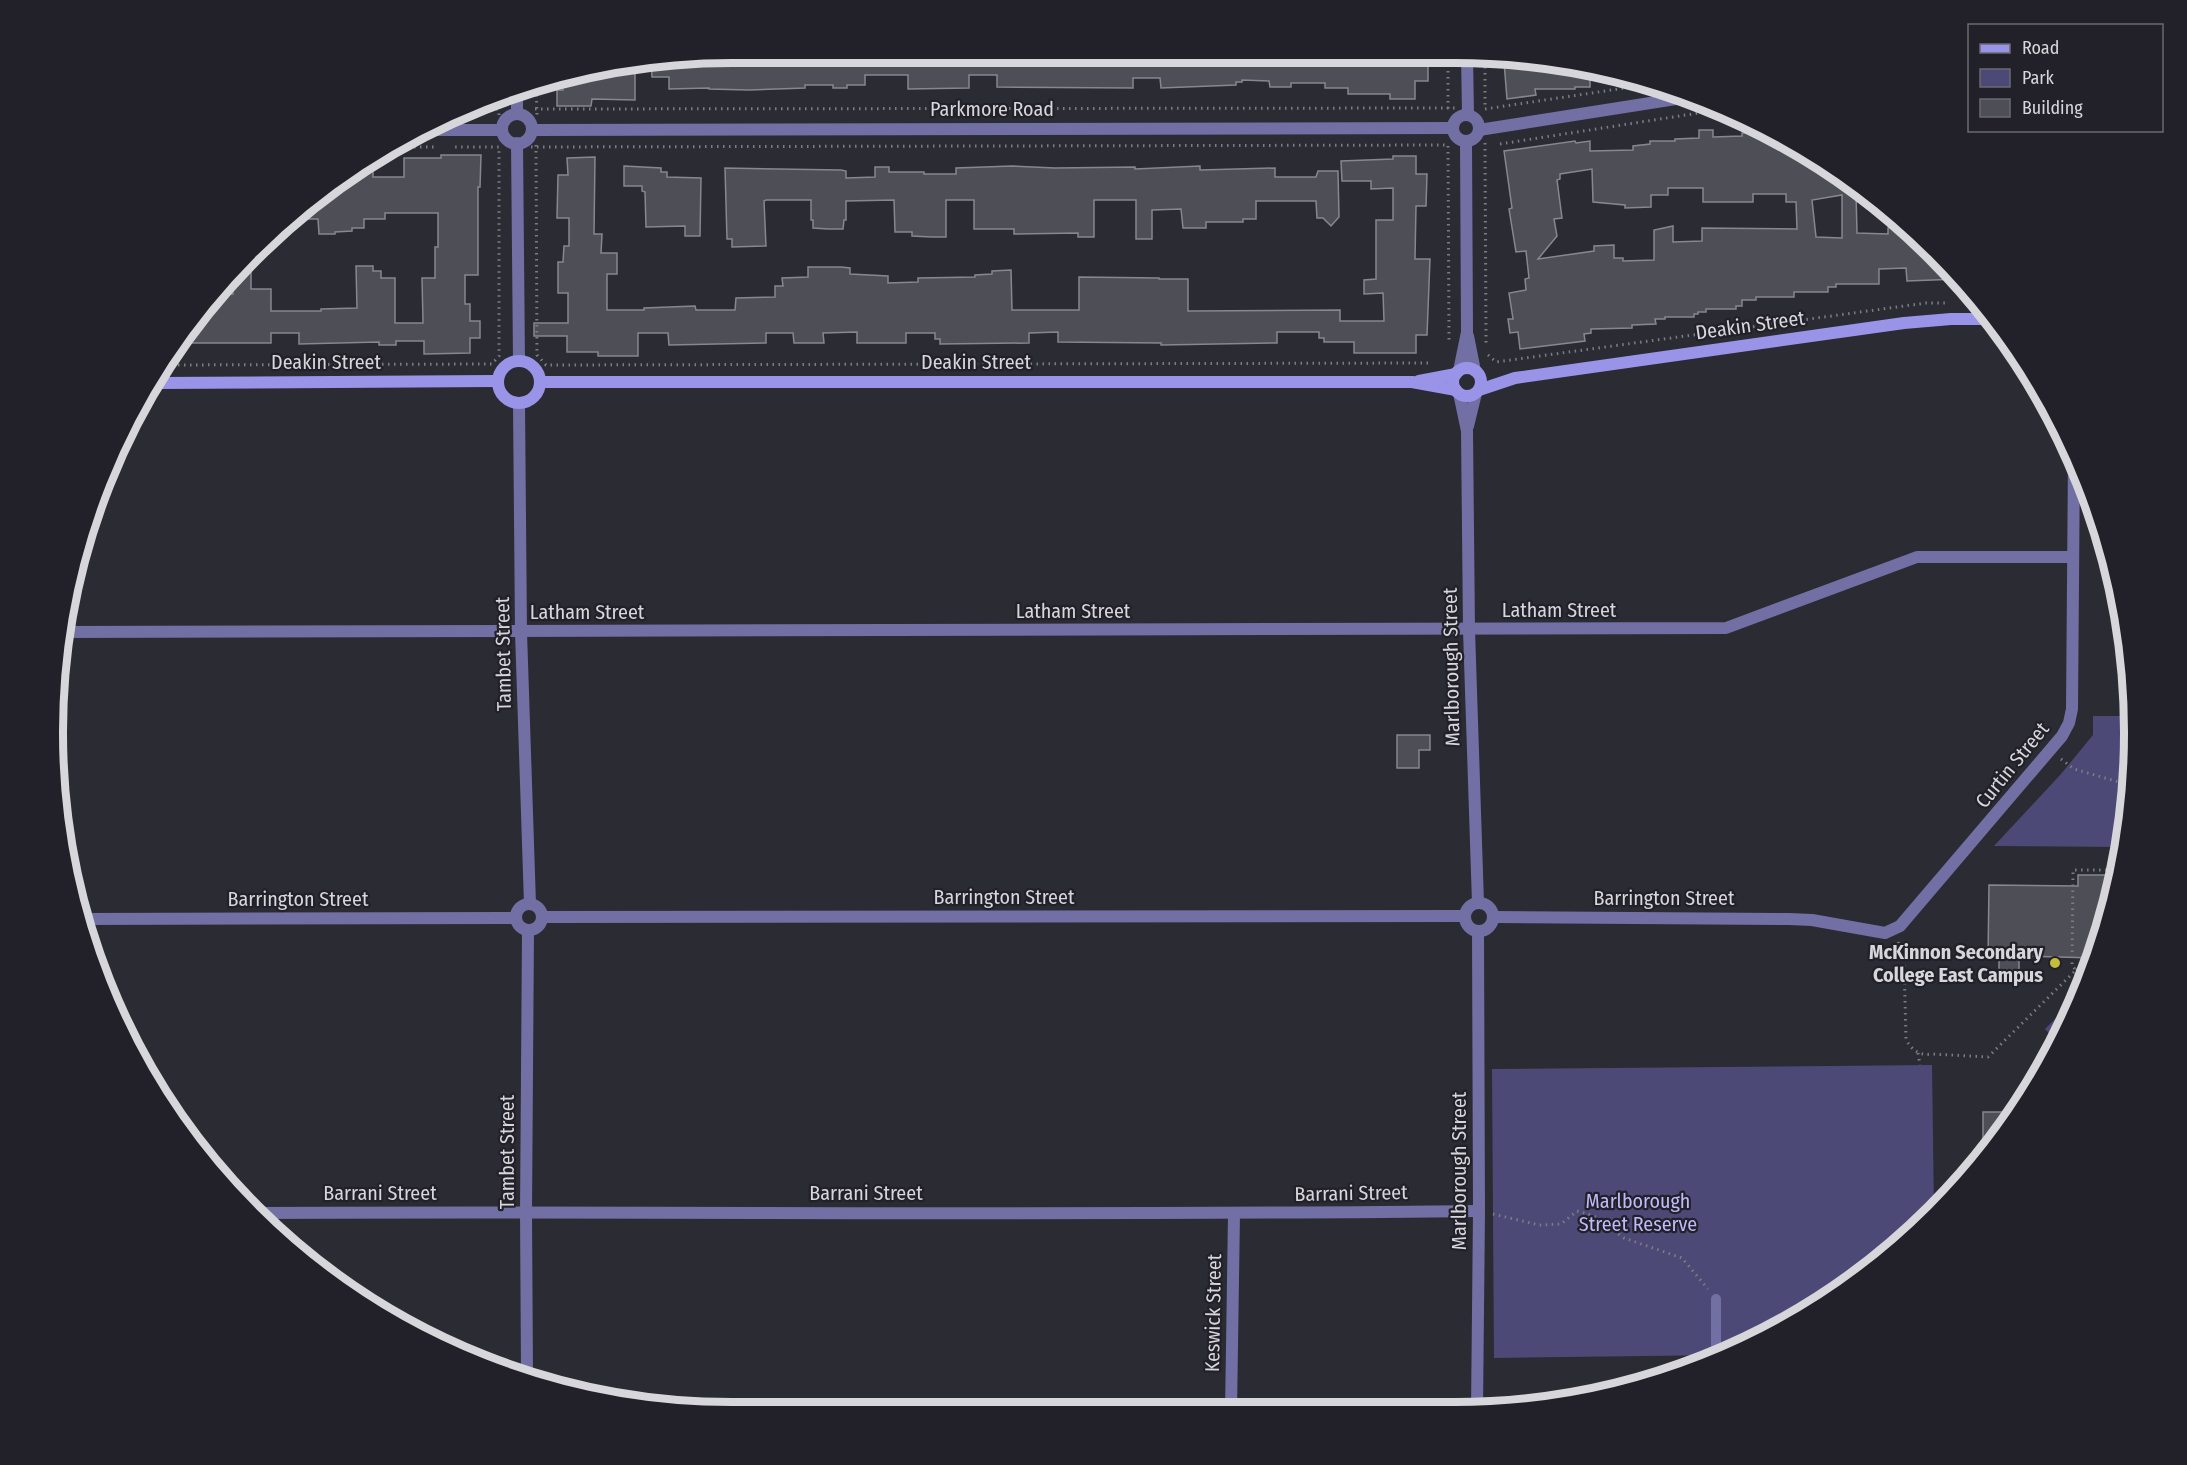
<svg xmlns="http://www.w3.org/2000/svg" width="2187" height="1465" font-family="'Fira Sans Condensed',sans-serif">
	<rect width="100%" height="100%" fill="#2b2b33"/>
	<!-- green -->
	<g fill="#4d4977">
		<path d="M2093 716H2133L2134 732 2123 847 1994 846 2061 774 2093 735Z"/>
		<path d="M2073 1001 2076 1004 2057 1042 2045 1029Z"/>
		<path d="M1932 1065 1934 1215 1833 1298 1725 1355 1494 1358 1492 1069Z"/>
	</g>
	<!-- building -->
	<g fill="#4e4e57" stroke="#878790" stroke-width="1.5" fill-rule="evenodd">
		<path d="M1393 53H1407V66H1428V81H1415V99H1390V94H1348V88H1325V83H1291V87H1270L1269 81 1242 80V82H1236V85L1161 88 1160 78H1133V88L997 87V75H969V88L908 89V75H865V85H847V88H833V85H805V88L749 90 709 89V88L669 89V77H652L651 58 1300 54V56Z"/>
		<path d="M1524 59 1590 67V87H1575V89H1535L1536 95 1507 99 1504 62Z"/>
		<path d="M606 67H635V100L592 99 591 106H557V90H563V77L581 73H606Z"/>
		<path d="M1758 124 1836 173V180H1842V177L1867 192 1856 193 1857 233 1888 234V228H1908L1920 238V248H1931L1958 279 1907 281 1906 268 1879 269V284H1836V287H1828V292H1794V297H1756V300H1742V306H1736V309H1706V312H1698V314H1694V317H1665V319H1655L1656 324 1632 325V328L1591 329V333L1584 334 1585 341 1520 349 1518 332 1510 333 1508 319H1513L1509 293 1526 290 1525 279 1529 278 1526 251 1516 252 1509 209 1512 208 1504 151 1575 141 1576 143 1590 141V151L1633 150V146L1650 144V141H1675V139L1699 138V130H1713V137L1742 136V133H1758ZM1592 169 1593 202 1625 205V208L1651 207V195H1668V188H1703V202H1753V194H1786V202H1796L1797 229 1702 228V241L1673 242V226L1654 230V260L1623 261V258H1614V245L1594 246V251L1538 259 1557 236 1554 219 1562 218 1557 180 1560 179V174ZM1842 195V238L1816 237 1812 200Z"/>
		<path d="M441 155H481L480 187H478V275H465V304H470V321H480V338H470V353L424 354V341H396V345H379V342L299 344V333H271V343H179L193 318 214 295 233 294V273L239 267 251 266V289H271V311H321V309L357 308 356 266H373V271H381V278H395V323H423L422 278H435V247H438V213H385V219H364V228H352V231L335 232V234H319L318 219H291L350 171 373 170V177H404V158H441Z"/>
		<path d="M1393 156H1416V174H1427L1426 206H1416L1415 259H1430L1427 335H1416V353H1354V342H1324V338H1319V332H1277V343L1161 345V343L1058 342V332L1029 333V343L940 344V339H935V333H906V343H857V332L823 333 824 343H794L793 333H766V343L669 345 668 333H638V356H598V352H567V336H534V323H568V293H558V262H563L564 246H569V218H557L558 175H568L567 158 595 157 594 234H602L601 253H617V274H607V310H644V308L695 306 696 310H735L736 298 775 297V286H783L782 278 808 277V267H841L850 268V274L888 276V283L918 282V278L975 277V275L992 274V271L1011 270 1012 310H1079V277L1159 278V279H1188V311L1340 310V321H1384L1383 293 1364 294V280L1376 279V220H1393V188L1371 189V181H1342L1341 161 1393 159Z"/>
		<path d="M624 166 661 168V172H667V177L701 178 700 236H685V226L646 227 645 192 642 191V186H624Z"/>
		<path d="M1012 166 1055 168 1135 167V169L1200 166V170L1275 168V177H1316L1318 171H1338L1339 217 1331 226 1323 218H1317L1316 201H1256V219H1243V222H1206V228H1183L1181 209 1152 210V239H1136V200H1094V237H1078V233L1014 234V229H974V200H946V237H932L912 236V232H895L894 200 846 201V220H844L843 229H828L813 228V220H811V200H766L764 201 766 246 732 247V239H727L725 168 841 170 846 171V178L875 177V167H889V172H924V174H956V168Z"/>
		<path d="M1397 735H1430V750H1419V768H1397Z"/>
		<path d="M2078 875H2118L2093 958 2019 956V970H1999V959H1988L1989 885 2078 886Z"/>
		<path d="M1983 1112H2018L1983 1156Z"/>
	</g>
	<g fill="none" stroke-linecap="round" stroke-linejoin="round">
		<!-- path -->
		<g stroke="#7c7c83" stroke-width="3" stroke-dasharray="1.5 4.5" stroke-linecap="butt">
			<path d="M1448 53V110"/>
			<path d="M1485 55V109L1645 85"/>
			<path d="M536 83 537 115"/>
			<path d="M472 109H501"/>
			<path d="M535 109 1455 108"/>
			<path d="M499 115V96"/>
			<path d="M1485 143 1486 343"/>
			<path d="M1500 144 1718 110"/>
			<path d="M536 145 537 355 546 365 1430 363"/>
			<path d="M396 147H434"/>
			<path d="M531 147 1448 145 1449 340"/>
			<path d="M1488 355 1496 362 1926 303H1949"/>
			<path d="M166 365 492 364 499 356V147H452"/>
			<path d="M2061 759 2074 769 2129 785"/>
			<path d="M1898 942 1904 960 1906 1039C1911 1050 1920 1056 1932 1054L1988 1057 2076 970 2072 966 2073 870H2120"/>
			<path d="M2076 970 2084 963H2092"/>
			<path d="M1918 1053 1920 1065"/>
			<path d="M1493 1214 1539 1225 1561 1224 1577 1211 1594 1216 1624 1238 1682 1258 1708 1289"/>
		</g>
		<!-- lane -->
		<path stroke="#726fa4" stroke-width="10" d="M1716 1357V1299"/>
		<!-- street -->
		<g stroke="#726fa4" stroke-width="12">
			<path d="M1467 54 1468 115"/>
			<path d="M517 114V88"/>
			<circle cx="517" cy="129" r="15"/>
			<circle cx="1466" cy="128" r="13"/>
			<path d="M431 130H502"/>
			<path d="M532 130 1452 128"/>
			<path d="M1479 130 1682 98"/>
			<path d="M517 143 519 361"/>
			<path d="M1468 336 1475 371"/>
			<path d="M1459 371 1467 332 1466 141"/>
			<path d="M1459 393 1467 431 1469 630 1478 903"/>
			<path d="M519 404 521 632 530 904"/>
			<path d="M1468 426 1476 393"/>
			<path d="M61 632 1726 628 1917 557H2073"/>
			<circle cx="1479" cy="917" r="14"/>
			<circle cx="529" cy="917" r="13"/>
			<path d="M542 917 1465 916"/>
			<path d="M1493 917 1789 919 1812 920 1885 933 1900 926 2062 736 2069 723 2072 709 2074 456"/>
			<path d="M80 919 516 918"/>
			<path d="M252 1213C661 1211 1070 1216 1479 1211"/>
			<path d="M1716 1357V1360"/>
			<path d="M527 1375 526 1212 528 930"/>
			<path d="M1477 1410 1479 1211 1478 931"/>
			<path d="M1231 1412 1234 1214"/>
		</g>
		<!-- secondary -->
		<g stroke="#9a94e8" stroke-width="12">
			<circle cx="519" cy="382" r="21"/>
			<circle cx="1467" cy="382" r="14"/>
			<path d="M1419 381 1456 374"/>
			<path d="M540 382H1412L1456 390"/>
			<path d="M156 383 497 381"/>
			<path d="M1479 390 1515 378 1904 323 1951 319H1991"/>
		</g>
	</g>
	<!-- markers -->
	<circle fill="#c3bd3e" stroke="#222129" stroke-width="2" cx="2055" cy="963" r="6"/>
	<g text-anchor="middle" stroke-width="4.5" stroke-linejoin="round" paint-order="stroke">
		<!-- street labels -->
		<g font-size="20" fill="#d6d6db" stroke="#222129">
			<text x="992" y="116">Parkmore Road</text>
			<text transform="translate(1750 325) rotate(-8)" y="7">Deakin Street</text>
			<text x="326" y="369">Deakin Street</text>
			<text x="976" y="369">Deakin Street</text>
			<text x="1559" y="617">Latham Street</text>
			<text x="1073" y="618">Latham Street</text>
			<text x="587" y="619">Latham Street</text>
			<text transform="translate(503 654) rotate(-91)" y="7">Tambet Street</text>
			<text transform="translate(1451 667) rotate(-91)" y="7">Marlborough Street</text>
			<text transform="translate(2012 765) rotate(-51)" y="7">Curtin Street</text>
			<text x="1004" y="904">Barrington Street</text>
			<text x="1664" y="905">Barrington Street</text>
			<text x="298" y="906">Barrington Street</text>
			<text transform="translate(507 1152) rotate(-90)" y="7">Tambet Street</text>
			<text transform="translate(1459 1171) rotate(-90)" y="7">Marlborough Street</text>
			<text x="380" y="1200">Barrani Street</text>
			<text x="866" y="1200">Barrani Street</text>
			<text transform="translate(1351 1193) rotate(-1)" y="7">Barrani Street</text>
			<text transform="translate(1213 1313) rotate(-89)" y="7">Keswick Street</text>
		</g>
		<!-- poi labels -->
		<g font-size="20" font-weight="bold" fill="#d6d6db" stroke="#222129" text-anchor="end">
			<text x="2043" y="959">McKinnon Secondary<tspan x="2043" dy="23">College East Campus</tspan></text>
		</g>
		<!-- park labels -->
		<g font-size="20" fill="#bebbfb" stroke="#222129">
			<text x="1638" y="1208">Marlborough<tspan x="1638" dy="23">Street Reserve</tspan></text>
		</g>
	</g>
	<!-- crop -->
	<path d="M0 0H2187V1465H0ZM732 63H1455A669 669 0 0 1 2124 732V733A669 669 0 0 1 1455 1402H732A669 669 0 0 1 63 733V732A669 669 0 0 1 732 63Z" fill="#222129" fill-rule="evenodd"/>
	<path fill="none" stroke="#d6d6db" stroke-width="8" d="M732 63H1455A669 669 0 0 1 2124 732V733A669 669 0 0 1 1455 1402H732A669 669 0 0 1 63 733V732A669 669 0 0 1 732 63Z"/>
	<!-- legend -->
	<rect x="1968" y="24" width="195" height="108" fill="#222129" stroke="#6a6970" stroke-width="1.5"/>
	<rect x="1980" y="44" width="30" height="9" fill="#9a94e8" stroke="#6a6970" stroke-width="1.5"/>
	<text x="2022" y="54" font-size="18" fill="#d6d6db">Road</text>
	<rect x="1980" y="69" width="30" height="18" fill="#4d4977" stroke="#6a6970" stroke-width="1.5"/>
	<text x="2022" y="84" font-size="18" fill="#d6d6db">Park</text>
	<rect x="1980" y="99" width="30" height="18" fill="#4e4e57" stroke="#6a6970" stroke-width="1.5"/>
	<text x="2022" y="114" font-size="18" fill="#d6d6db">Building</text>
</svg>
